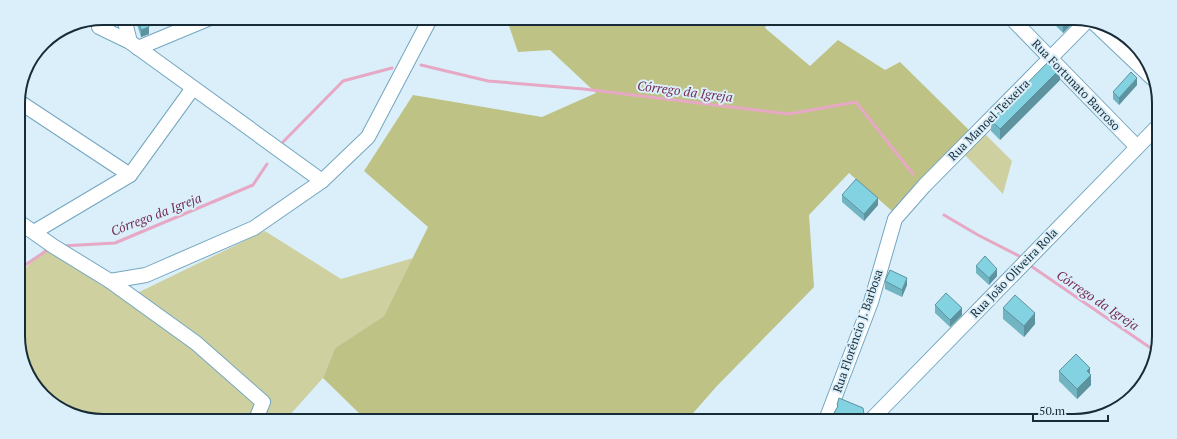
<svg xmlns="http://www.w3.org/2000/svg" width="1177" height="439" font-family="'PT Serif',serif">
	<rect width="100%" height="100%" fill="#daeffa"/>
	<!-- green -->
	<g fill="#ced19f">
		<path d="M985 134 1012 161 1003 194 957 147 978 140Z"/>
		<path d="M265 231 341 279 413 258 384 316 335 348 323 378 288 417H76L39 392 20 353 19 274 47 247 133 295Z"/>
	</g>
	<!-- forest -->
	<path fill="#bec285" d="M507 20 768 21 765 28 810 66 838 40 885 70 900 62 972 133 892 211 849 173 809 215 814 287 716 387 688 419 364 418 323 378 335 348 384 316 428 227 364 171 413 95 542 117 596 93 550 50 518 52Z"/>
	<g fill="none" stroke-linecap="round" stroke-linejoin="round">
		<!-- stream -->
		<g stroke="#e6a8c4" stroke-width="3">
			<path d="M421 65 488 81 584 89 789 114 856 102 913 174"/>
			<path d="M283 142 343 81 392 68"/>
			<path d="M944 215 978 235 1023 258"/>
			<path d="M62 246 115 243 253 185 267 164"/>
			<path d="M1031 266 1155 351"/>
			<path d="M19 269 49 249"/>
		</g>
		<defs>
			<g id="minor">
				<path d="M124 18 130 42"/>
				<path d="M1015 22 1137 147"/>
				<path d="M1093 22 1152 78"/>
				<path d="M99 27 130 42 322 181"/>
				<path d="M138 48 210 18"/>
				<path d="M18 101 130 175"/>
				<path d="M19 222 53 246 110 281 196 343 263 402 257 417"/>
				<path d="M34 232 130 175 193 88"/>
				<path d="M110 281 146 275 254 228 322 181 368 137 430 19"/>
				<path d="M826 420 871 302 895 219 924 186 1086 22"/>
				<path d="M871 420 1158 126"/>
			</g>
		</defs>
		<!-- minor casing -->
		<use href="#minor" stroke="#73a6c0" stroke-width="16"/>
		<!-- minor -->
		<use href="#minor" stroke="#fff" stroke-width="14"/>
	</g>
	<!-- wall -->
	<g fill="#71b5c2">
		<path d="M135 18H170L149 25V34L141 37Z"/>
		<path d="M1053 22H1074L1063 33 1053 23Z"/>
		<path d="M1060 80 1000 140 991 131V120Z"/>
		<path d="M1137 85 1119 105 1113 99V92Z"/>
		<path d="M842 195 878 205 864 221 842 202Z"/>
		<path d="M976 266 997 276 989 285 976 273Z"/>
		<path d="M885 281 907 285 902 297 885 289Z"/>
		<path d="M935 305 962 315 950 327 935 313Z"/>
		<path d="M1003 308 1035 324 1024 337 1003 319Z"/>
		<path d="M1059 371 1090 374 1091 385 1077 399 1059 381Z"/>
		<path d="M837 405 864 420H830L837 409Z"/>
	</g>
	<!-- shaded-wall -->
	<g fill="#5c939e">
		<path d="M147 18H170L147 26Z"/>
		<path d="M1067 22H1074L1063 33V26Z"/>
		<path d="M149 27V34L141 37V30Z"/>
		<path d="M1060 69V80L1000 140V129Z"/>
		<path d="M1137 78V85L1119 105V98Z"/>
		<path d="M878 198V205L864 221V214Z"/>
		<path d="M997 269V276L989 285V278Z"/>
		<path d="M907 278V285L902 297V290Z"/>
		<path d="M962 308V315L950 327V320Z"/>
		<path d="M1035 313V324L1024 337V326Z"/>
		<path d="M1090 368V376L1091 375V385L1077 399V389L1087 371Z"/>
		<path d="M864 414V420H860Z"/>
	</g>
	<!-- building -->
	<g fill="#83d2e1" stroke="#5c939e">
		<path d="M138 18H148H147L149 27 141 30Z"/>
		<path d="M1059 22H1067L1063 26Z"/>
		<path d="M1050 60 1060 69 1000 129 991 120Z"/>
		<path d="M1131 72 1137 78 1119 98 1113 92Z"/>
		<path d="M856 179 878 198 864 214 842 195Z"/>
		<path d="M985 256 997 269 989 278 976 266Z"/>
		<path d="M890 270 907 278 902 290 885 281Z"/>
		<path d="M946 293 962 308 950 320 935 305Z"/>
		<path d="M1015 295 1035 313 1024 326 1003 308Z"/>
		<path d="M1076 354 1090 368 1087 371 1091 375 1077 389 1059 371Z"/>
		<path d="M839 398 863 408 864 414 860 420 853 416 851 420H830L838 406 837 405Z"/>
	</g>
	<g text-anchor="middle" stroke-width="4" stroke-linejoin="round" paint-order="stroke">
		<!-- street labels -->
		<g font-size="12" fill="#172c37" stroke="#daeffa">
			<text transform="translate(1076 85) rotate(46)" y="4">Rua Fortunato Barroso</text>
			<text transform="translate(989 120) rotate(-45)" y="4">Rua Manoel Teixeira</text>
			<text transform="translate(1014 273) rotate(-46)" y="4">Rua João Oliveira Rola</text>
			<text transform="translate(858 331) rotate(-71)" y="4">Rua Florêncio J. Barbosa</text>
		</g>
		<!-- water labels -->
		<g font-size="13" font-style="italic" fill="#752d53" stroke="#daeffa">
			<text transform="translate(685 91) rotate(7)" y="5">Córrego da Igreja</text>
			<text transform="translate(156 214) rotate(-21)" y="5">Córrego da Igreja</text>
			<text transform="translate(1098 300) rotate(34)" y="5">Córrego da Igreja</text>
		</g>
	</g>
	<!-- crop -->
	<path d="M0 0H1177V439H0ZM103 25H1074A78 78 0 0 1 1152 103V336A78 78 0 0 1 1074 414H103A78 78 0 0 1 25 336V103A78 78 0 0 1 103 25Z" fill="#daeffa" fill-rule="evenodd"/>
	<path fill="none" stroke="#172c37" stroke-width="2" d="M103 25H1074A78 78 0 0 1 1152 103V336A78 78 0 0 1 1074 414H103A78 78 0 0 1 25 336V103A78 78 0 0 1 103 25Z"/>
	<!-- scale -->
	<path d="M1033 415v6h75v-6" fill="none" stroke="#172c37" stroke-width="2"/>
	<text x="1039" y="415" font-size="12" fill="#172c37" stroke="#daeffa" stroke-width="3" paint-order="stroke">50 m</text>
</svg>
